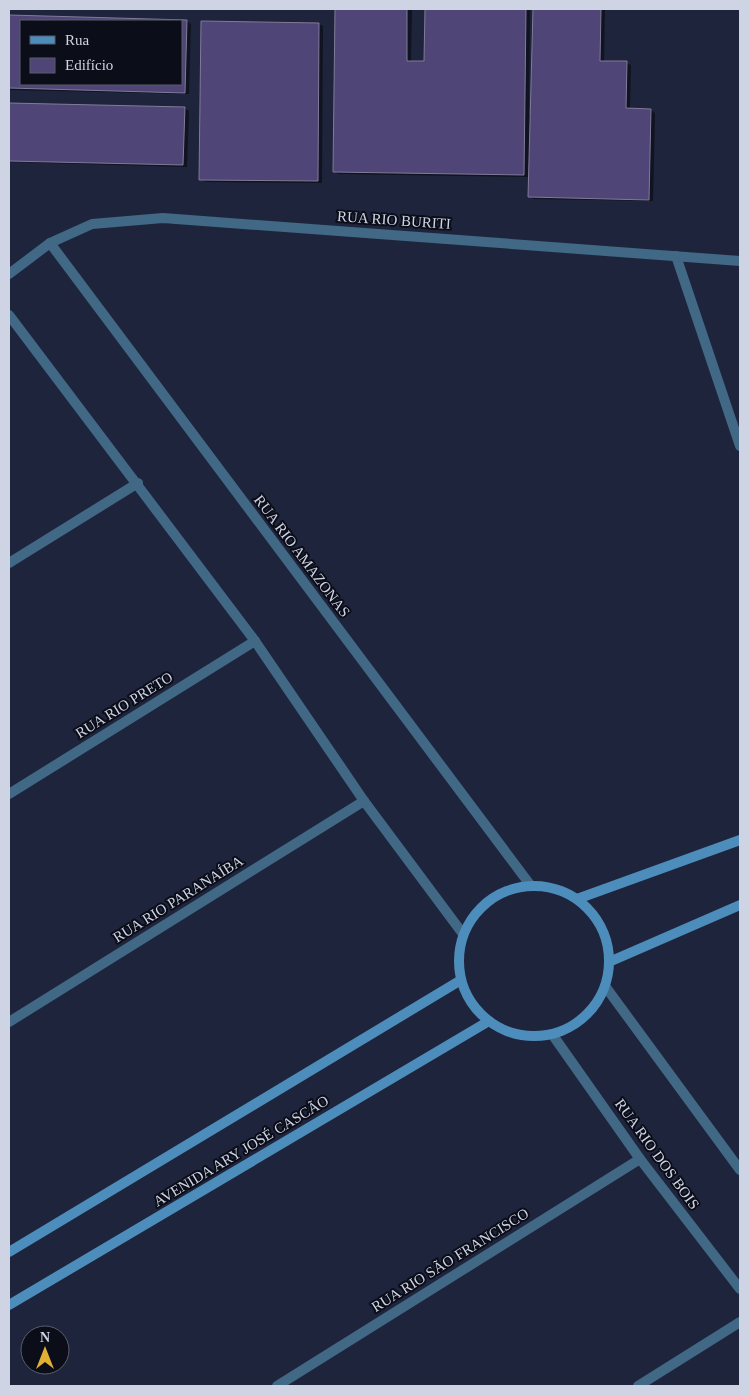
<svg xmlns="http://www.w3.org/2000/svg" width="749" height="1395" font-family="Georgia,serif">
	<rect width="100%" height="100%" fill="#1e243c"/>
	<!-- shadow -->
	<g fill="#0007" fill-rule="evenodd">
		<path d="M336 9H412L411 62 425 63 426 9H530L529 114H531L534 9H605L604 62 626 63 631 65 630 110H651L655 113 653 201 534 199 529 196 530 177 338 174 334 171Z"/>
		<path d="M9 16 187 21 191 24 189 94 9 90ZM21 21H181V84H21Z"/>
		<path d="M202 23 319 24 323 26 322 183 205 182 201 179Z"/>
		<path d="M9 104 185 108 189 111 187 167 9 162Z"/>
	</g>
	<!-- building -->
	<g fill="#504577" stroke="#807b99" fill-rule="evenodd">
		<path d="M335 9H407V61H424L425 9H526L524 175 333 172Z"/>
		<path d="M533 9H601L600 61H627L626 108 651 109 649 200 528 197Z"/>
		<path d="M9 15 187 20 185 93 9 88ZM21 21H181V84H21Z"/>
		<path d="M201 21 319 23 318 181 199 180Z"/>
		<path d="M9 103 185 107 183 165 9 161Z"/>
	</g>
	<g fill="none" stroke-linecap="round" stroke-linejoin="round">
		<!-- street -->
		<g stroke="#416885" stroke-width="10">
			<path d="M50 243 531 886"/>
			<path d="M676 256 740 446"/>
			<path d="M9 274 50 243 92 224 163 218 740 261"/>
			<path d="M9 315 255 641 364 801 463 934"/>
			<path d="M9 563 138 483"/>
			<path d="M9 794 255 641"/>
			<path d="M605 986 740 1170"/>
			<path d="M9 1022 364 801"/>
			<path d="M552 1034 640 1159 740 1289"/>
			<path d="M277 1386 640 1159"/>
			<path d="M638 1386 740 1322"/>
		</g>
		<!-- secondary -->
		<g stroke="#4c8dbb" stroke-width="10">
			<circle cx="534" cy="961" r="75"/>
			<path d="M577 899 740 840"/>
			<path d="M609 962 740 905"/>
			<path d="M9 1252 461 980"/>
			<path d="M9 1305 489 1021"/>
		</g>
	</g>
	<g text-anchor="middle" stroke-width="4" stroke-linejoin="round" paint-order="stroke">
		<!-- street labels -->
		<g font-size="15" fill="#cfd4e4" stroke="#0b0e19">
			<text transform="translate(394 220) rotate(4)" y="5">RUA RIO BURITI</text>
			<text transform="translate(302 556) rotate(53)" y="5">RUA RIO AMAZONAS</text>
			<text transform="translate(124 705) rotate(-32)" y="5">RUA RIO PRETO</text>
			<text transform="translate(178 899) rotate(-32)" y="5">RUA RIO PARANAÍBA</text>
			<text transform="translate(241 1151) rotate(-31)" y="5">AVENIDA ARY JOSÉ CASCÃO</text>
			<text transform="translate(657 1154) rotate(54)" y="5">RUA RIO DOS BOIS</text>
			<text transform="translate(450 1260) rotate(-32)" y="5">RUA RIO SÃO FRANCISCO</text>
		</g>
	</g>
	<!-- border -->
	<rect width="749" height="1395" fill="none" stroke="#cfd4e4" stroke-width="20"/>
	<!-- legend -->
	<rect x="20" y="20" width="162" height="65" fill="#0b0e19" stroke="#595d6a"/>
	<rect x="30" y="36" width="25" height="8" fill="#4c8dbb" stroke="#595d6a"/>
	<text x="65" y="45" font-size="15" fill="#cfd4e4">Rua</text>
	<rect x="30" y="58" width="25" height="15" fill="#504577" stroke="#595d6a"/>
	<text x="65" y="70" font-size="15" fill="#cfd4e4">Edifício</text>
	<!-- north arrow -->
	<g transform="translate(45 1350)"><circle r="24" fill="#0b0e19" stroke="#595d6a"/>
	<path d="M0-4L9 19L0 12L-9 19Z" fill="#e0b034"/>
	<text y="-8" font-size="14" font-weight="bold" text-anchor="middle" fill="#cfd4e4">N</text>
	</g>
</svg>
